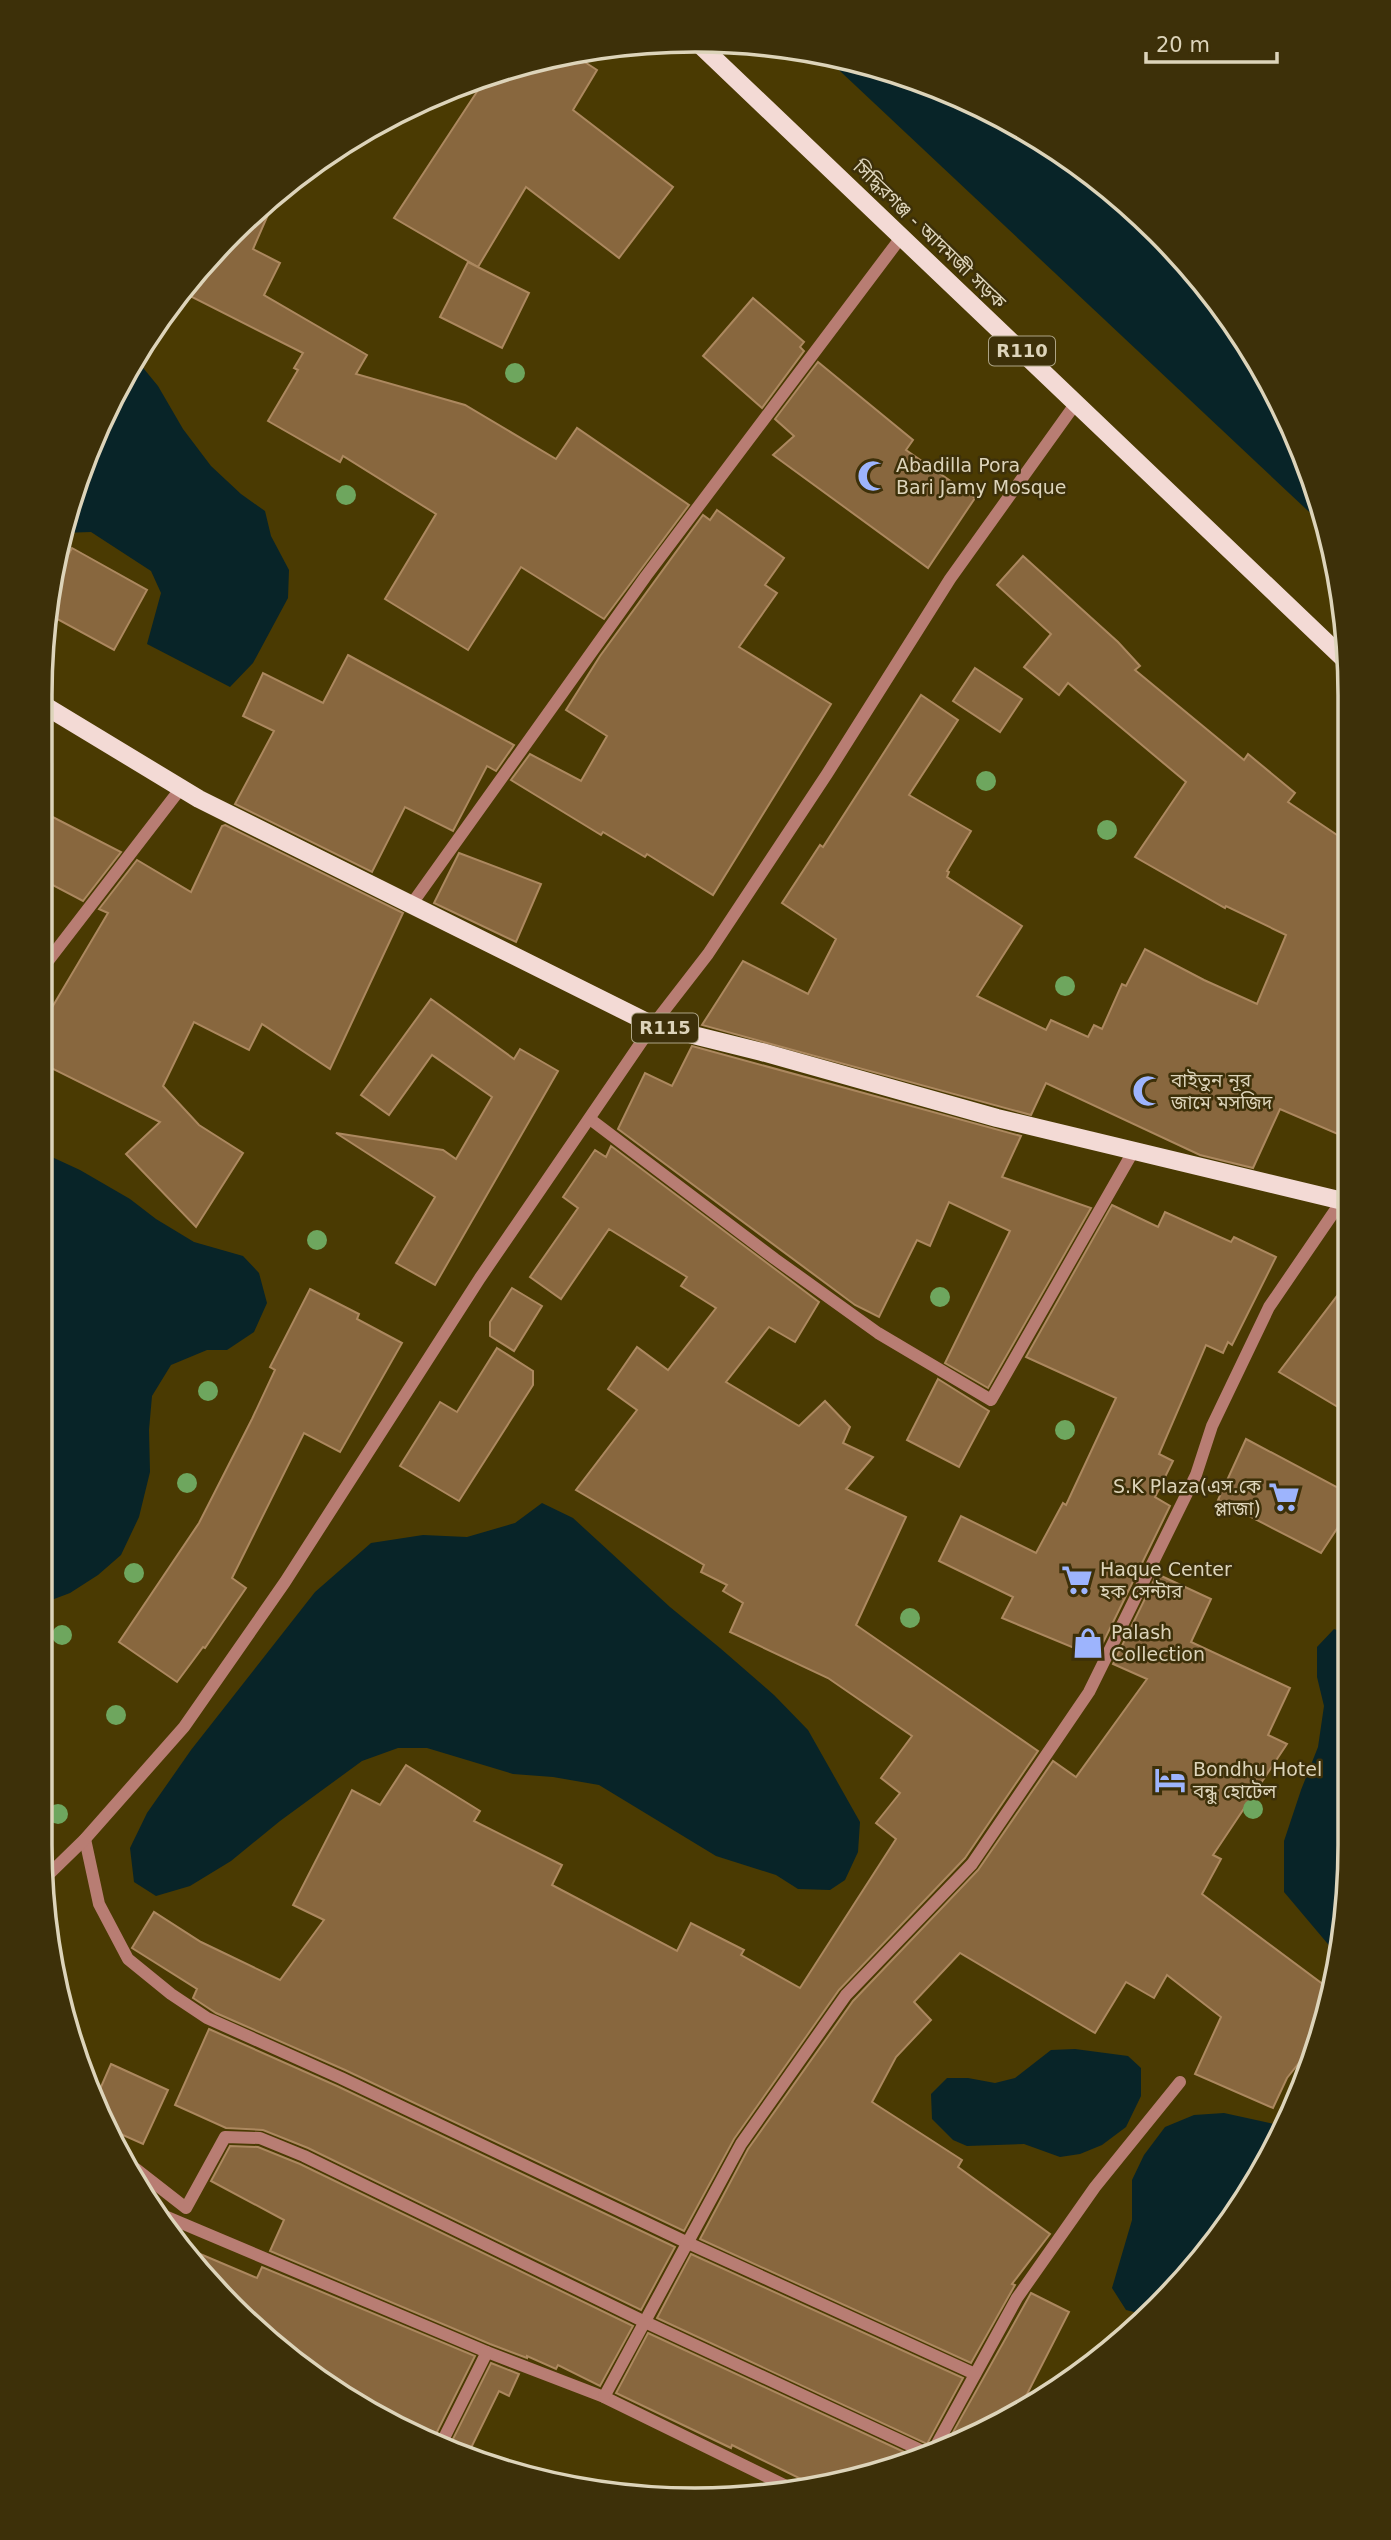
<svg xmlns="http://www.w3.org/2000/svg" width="1391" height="2540" font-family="'DejaVu Sans','Noto Sans Bengali',sans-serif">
	<rect width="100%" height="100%" fill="#4a3a02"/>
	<!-- water -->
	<g fill="#082428">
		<path d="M824 56 906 75 1023 128 1128 203 1240 331 1301 445 1322 524Z"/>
		<path d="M135 358 158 386 183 429 211 466 241 494 265 511 271 536 289 570 288 598 253 663 230 687 147 644 161 593 151 571 91 532 61 533 128 368Z"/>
		<path d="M41 1152 80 1170 130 1199 156 1219 194 1242 243 1256 259 1273 267 1303 254 1332 227 1350H207L171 1365 152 1396 149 1430 150 1472 139 1517 121 1555 98 1575 70 1593 41 1604Z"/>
		<path d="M542 1503 573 1518 670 1607 720 1648 774 1695 808 1730 860 1822 858 1852 845 1880 830 1890 798 1889 776 1875 716 1856 599 1785 553 1777 513 1774 427 1748H398L362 1761 280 1821 231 1861 190 1886 156 1896 134 1882 130 1848 147 1813 191 1750 315 1592 371 1543 423 1535 467 1537 515 1523Z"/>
		<path d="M1334 1629 1349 1634V1887L1338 1956 1284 1892V1841L1301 1790 1318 1747 1324 1706 1317 1677V1647Z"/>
		<path d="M1075 2049 1128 2056 1141 2068V2096L1126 2127 1102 2145 1080 2154 1060 2157 1024 2144 967 2146 953 2140 932 2119 931 2094 947 2078H968L995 2083 1015 2078 1051 2050Z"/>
		<path d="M1224 2113 1274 2124 1285 2120 1263 2172 1146 2315 1126 2310 1112 2288 1132 2220V2180L1144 2155 1165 2127 1194 2115Z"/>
	</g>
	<!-- building -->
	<g fill="#88673e" stroke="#ac885f" stroke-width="2">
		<path d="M574 55 597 70 573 110 673 187 619 258 526 187 478 267 394 218 486 78 526 63Z"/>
		<path d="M277 194 253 249 280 263 264 295 367 355 356 374 465 405 556 459 577 428 689 505 604 619 521 567 468 650 385 599 436 514 343 456 340 462 268 421 298 370 294 368 303 353 182 292 203 264Z"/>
		<path d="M468 262 529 293 502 348 440 317Z"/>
		<path d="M753 298 804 342 800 347 804 351 762 408 703 356Z"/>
		<path d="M818 362 913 440 906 450 975 498 928 568 773 455 794 436 775 419Z"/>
		<path d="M717 510 784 558 765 585 777 593 739 647 831 704 713 895 647 854 645 857 603 832 601 835 511 780 530 754 581 781 607 736 566 710 600 656 703 515 710 520Z"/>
		<path d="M72 548 147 590 114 650 48 614 54 580Z"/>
		<path d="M1023 556 1118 642 1140 666 1135 670 1244 760 1248 754 1295 793 1288 802 1346 841 1347 1138 1280 1109 1253 1168 1200 1155 1046 1083 1031 1115 702 1025 743 961 808 994 836 939 782 903 820 845 823 847 921 695 958 720 909 795 971 831 947 871 949 872 947 877 1022 926 977 996 1046 1030 1051 1020 1088 1037 1094 1025 1102 1029 1122 984 1126 986 1145 949 1204 980 1257 1004 1286 935 1226 906 1225 908 1135 857 1186 782 1068 683 1059 695 1024 667 1051 634 997 585Z"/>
		<path d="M348 655 514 745 496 771 487 766 453 831 405 807 372 872 235 804 274 731 243 716 263 673 323 703Z"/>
		<path d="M975 668 1022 699 1000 732 953 701Z"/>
		<path d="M41 811 121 852 83 901 41 879Z"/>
		<path d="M225 825 403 913 330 1069 262 1024 249 1050 194 1022 163 1086 199 1125 243 1153 196 1227 126 1154 160 1122 41 1063V1026L108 913 99 909 137 860 191 892 222 826Z"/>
		<path d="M459 853 541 884 516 942 434 903Z"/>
		<path d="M431 999 514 1059 520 1049 558 1071 435 1285 396 1263 435 1197 336 1133 443 1150 456 1159 492 1097 432 1055 389 1115 361 1095Z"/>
		<path d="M692 1046 1021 1136 1002 1177 1091 1208 988 1388 945 1363 1010 1231 949 1202 930 1246 917 1240 879 1317 855 1305 618 1129 645 1073 672 1086Z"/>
		<path d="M611 1146 819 1302 795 1342 769 1327 726 1382 799 1426 825 1401 850 1427 843 1443 873 1457 846 1489 906 1517 856 1625 1038 1751 965 1858 839 1990 734 2139 684 2231 345 2070 216 2013 193 1998 197 1989 132 1948 154 1912 201 1942 280 1980 324 1920 293 1905 352 1790 380 1805 406 1765 480 1811 474 1821 562 1865 552 1885 677 1951 691 1923 744 1950 741 1955 800 1988 896 1839 876 1823 900 1793 881 1778 912 1736 828 1678 730 1632 743 1603 723 1591 727 1585 701 1572 704 1565 576 1490 637 1410 608 1389 637 1347 668 1370 716 1308 681 1286 687 1277 609 1229 561 1299 530 1277 578 1208 563 1197 595 1150 606 1157Z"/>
		<path d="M1112 1205 1158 1227 1165 1212 1231 1242 1234 1237 1276 1257 1232 1345 1228 1342 1223 1353 1206 1345 1159 1454 1173 1461 1155 1497 1170 1506 1096 1657 1002 1618 1013 1597 939 1561 961 1516 1036 1553 1063 1503 1066 1505 1116 1398 1026 1357Z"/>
		<path d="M1347 1283 1348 1334V1413L1279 1372Z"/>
		<path d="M512 1288 542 1306 514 1351 490 1336V1322Z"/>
		<path d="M310 1289 359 1314 357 1319 402 1343 340 1452 304 1433 232 1578 246 1588 205 1648 203 1647 177 1682 119 1642 199 1523 252 1419 275 1370 270 1367Z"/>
		<path d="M497 1348 533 1371V1385L459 1501 400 1466 440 1402 457 1412Z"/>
		<path d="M938 1379 989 1411 959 1467 907 1440Z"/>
		<path d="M1246 1439 1348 1493V1512L1321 1553 1218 1500Z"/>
		<path d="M1157 1574 1211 1599 1191 1642 1290 1688 1268 1735 1287 1744 1213 1855 1221 1859 1202 1894 1332 1991 1328 2014 1318 2039 1287 2078 1273 2108 1195 2074 1221 2017 1167 1975 1154 1998 1126 1982 1095 2033 960 1953 914 2002 931 2020 896 2057 872 2102 962 2160 958 2167 1050 2234 1012 2284 1015 2285 971 2363 700 2239 748 2149 853 2001 978 1870 1053 1761 1076 1777 1147 1679 1113 1664Z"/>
		<path d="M209 2029 337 2086 675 2247 641 2310 308 2148 263 2130 226 2128 175 2105Z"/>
		<path d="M111 2064 168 2090 143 2144 116 2132 97 2096Z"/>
		<path d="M230 2146 258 2147 300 2164 633 2326 600 2386 558 2365 556 2369 527 2356V2358L490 2344 270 2251 284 2220 211 2181Z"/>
		<path d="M186 2248 257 2278 262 2267 475 2356 435 2436 332 2390 184 2251Z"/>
		<path d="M691 2254 963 2378 927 2444 657 2318Z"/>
		<path d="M1031 2293 1069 2312 1024 2400 943 2450Z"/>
		<path d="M648 2333 915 2457 807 2482 732 2445 731 2448 616 2393Z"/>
		<path d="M491 2363 519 2374 509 2396 499 2391 469 2452 451 2443Z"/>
	</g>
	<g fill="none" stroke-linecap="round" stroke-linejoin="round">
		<!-- minor -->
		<g stroke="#b87d73" stroke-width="12">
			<path d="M411 905 646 576 902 236"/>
			<path d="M41 970 181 788"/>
			<path d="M590 1119 775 1259 878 1333 991 1400 1134 1150"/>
			<path d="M85 1839 99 1904 128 1959 171 1994 207 2018 341 2078 688 2243 975 2374"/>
			<path d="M46 1877 85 1839 184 1727 285 1582 480 1278 653 1025 708 954 827 774 950 579 1076 403"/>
			<path d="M136 2169 186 2208 225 2137 260 2138 304 2156 645 2322 929 2454"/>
			<path d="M160 2214 487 2352 604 2397 788 2487"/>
			<path d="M604 2397 741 2144 846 1995 972 1864 1089 1692 1196 1475 1212 1426 1269 1307 1347 1193"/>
			<path d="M443 2440 487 2352"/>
			<path d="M932 2453 1017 2298 1095 2187 1180 2082"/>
		</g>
		<!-- major -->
		<g stroke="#f3dad5" stroke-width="18">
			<path d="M698 43 1345 660"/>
			<path d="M42 704 199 799 653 1025 762 1052 997 1118 1347 1202"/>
		</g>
	</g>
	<!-- trees -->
	<g fill="#6ea65e">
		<circle cx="515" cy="373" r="10"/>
		<circle cx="346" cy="495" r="10"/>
		<circle cx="986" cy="781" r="10"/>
		<circle cx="1107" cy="830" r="10"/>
		<circle cx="1065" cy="986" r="10"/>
		<circle cx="317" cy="1240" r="10"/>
		<circle cx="940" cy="1297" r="10"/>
		<circle cx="208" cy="1391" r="10"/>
		<circle cx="1065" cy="1430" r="10"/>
		<circle cx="187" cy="1483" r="10"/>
		<circle cx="134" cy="1573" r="10"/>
		<circle cx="910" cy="1618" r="10"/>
		<circle cx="62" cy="1635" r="10"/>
		<circle cx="116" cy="1715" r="10"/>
		<circle cx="1253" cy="1809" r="10"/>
		<circle cx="58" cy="1814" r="10"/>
	</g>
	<!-- icons -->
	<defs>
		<symbol id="mosque-bare" viewBox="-9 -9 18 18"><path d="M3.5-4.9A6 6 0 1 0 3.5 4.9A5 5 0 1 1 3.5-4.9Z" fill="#9db4fd" stroke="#3d3009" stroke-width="2.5" paint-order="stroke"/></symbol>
		<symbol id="supermarket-bare" viewBox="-9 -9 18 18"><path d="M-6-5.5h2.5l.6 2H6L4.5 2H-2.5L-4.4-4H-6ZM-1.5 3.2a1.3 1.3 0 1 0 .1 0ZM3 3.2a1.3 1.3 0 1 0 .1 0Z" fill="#9db4fd" stroke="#3d3009" stroke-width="2.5" paint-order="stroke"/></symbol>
		<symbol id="shop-bare" viewBox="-9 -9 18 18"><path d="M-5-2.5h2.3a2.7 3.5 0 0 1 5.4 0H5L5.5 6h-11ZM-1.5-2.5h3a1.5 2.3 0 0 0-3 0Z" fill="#9db4fd" stroke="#3d3009" stroke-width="2.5" paint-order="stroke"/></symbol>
		<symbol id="hotel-bare" viewBox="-9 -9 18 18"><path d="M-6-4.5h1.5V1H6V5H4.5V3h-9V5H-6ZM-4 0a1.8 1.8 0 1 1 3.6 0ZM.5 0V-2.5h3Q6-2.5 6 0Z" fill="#9db4fd" stroke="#3d3009" stroke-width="2.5" paint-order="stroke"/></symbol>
	</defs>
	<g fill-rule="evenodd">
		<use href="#mosque-bare" x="851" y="454" width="44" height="44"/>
		<use href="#mosque-bare" x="1126" y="1069" width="44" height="44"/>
		<use href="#supermarket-bare" x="1262" y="1475" width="44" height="44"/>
		<use href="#supermarket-bare" x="1055" y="1558" width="44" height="44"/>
		<use href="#shop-bare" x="1066" y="1621" width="44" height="44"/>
		<use href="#hotel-bare" x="1148" y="1758" width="44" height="44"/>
	</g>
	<g text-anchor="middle" stroke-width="5" stroke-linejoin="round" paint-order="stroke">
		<!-- shield labels -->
		<g fill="#3d3009" stroke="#ada385" stroke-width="2">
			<rect x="989" y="336.5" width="66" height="29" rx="5"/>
			<rect x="632" y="1013.5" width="66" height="29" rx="5"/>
		</g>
		<g font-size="18" font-weight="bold" fill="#ddd4ba">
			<text x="1022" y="357">R110</text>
			<text x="665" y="1034">R115</text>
		</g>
		<!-- street labels -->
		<g font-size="19" fill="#ddd4ba" stroke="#3d3009">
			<text transform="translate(930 234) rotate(44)" y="7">সিদ্ধিরগঞ্জ - আদমজী সড়ক</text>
		</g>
		<!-- poi labels -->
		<g font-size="19" fill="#ddd4ba" stroke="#3d3009" text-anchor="start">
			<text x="896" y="472">Abadilla Pora<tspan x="896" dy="22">Bari Jamy Mosque</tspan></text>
			<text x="1171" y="1087">বাইতুন নূর<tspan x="1171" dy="22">জামে মসজিদ</tspan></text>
			<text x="1261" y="1493" text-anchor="end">S.K Plaza(এস.কে<tspan x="1261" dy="22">প্লাজা)</tspan></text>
			<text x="1100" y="1576">Haque Center<tspan x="1100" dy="22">হক সেন্টার</tspan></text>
			<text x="1111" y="1639">Palash<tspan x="1111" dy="22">Collection</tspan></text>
			<text x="1193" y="1776">Bondhu Hotel<tspan x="1193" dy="22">বন্ধু হোটেল</tspan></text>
		</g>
	</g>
	<!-- crop -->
	<path d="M0 0H1391V2540H0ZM695 52H695A643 643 0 0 1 1338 695V1845A643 643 0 0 1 695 2488H695A643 643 0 0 1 52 1845V695A643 643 0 0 1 695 52Z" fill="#3d3009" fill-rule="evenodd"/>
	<path fill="none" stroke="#ddd4ba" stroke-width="3.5" d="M695 52H695A643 643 0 0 1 1338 695V1845A643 643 0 0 1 695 2488H695A643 643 0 0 1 52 1845V695A643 643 0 0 1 695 52Z"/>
	<!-- scale -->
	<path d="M1146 52v10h131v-10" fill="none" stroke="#ddd4ba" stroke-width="3.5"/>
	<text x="1156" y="52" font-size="21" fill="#ddd4ba" stroke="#3d3009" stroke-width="5" paint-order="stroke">20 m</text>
</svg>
